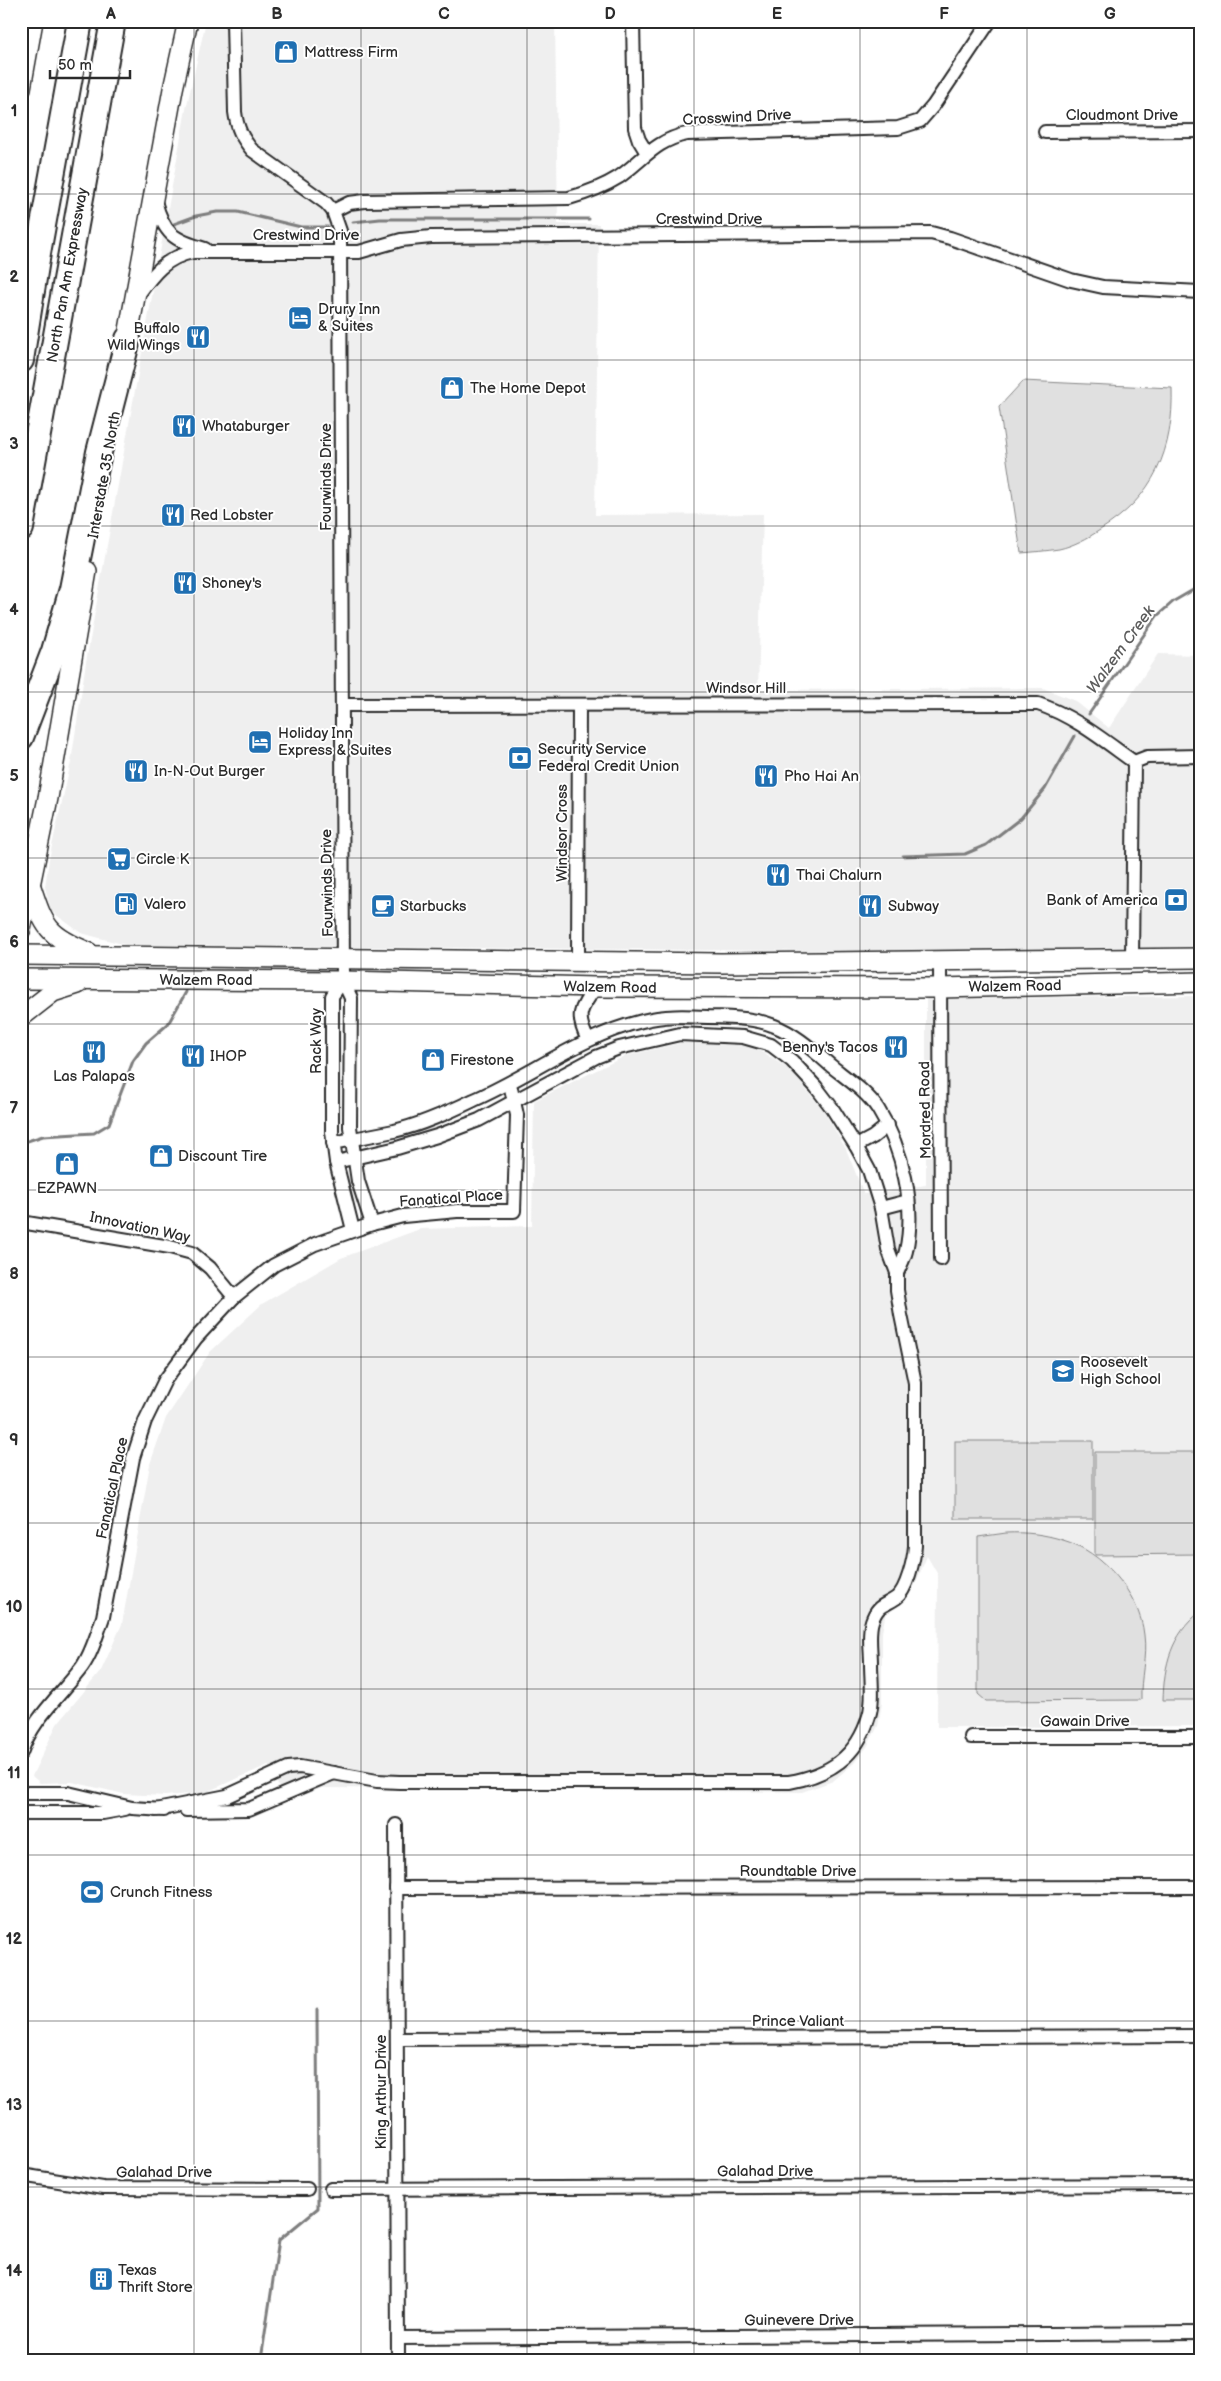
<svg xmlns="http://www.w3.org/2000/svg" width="1221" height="2381" font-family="'Balsamiq Sans',sans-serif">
	<rect width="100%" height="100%" fill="#fff"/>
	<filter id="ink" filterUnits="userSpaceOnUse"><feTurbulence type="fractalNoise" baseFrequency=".02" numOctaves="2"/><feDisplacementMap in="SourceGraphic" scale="10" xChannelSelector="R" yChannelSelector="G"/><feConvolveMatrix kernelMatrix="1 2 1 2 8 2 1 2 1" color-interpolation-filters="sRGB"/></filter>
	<g filter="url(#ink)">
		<!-- built -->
		<g fill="#efefef">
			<path d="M206 21H555L558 224H599L595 515 763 514 758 690 1043 688 1075 701 1109 728 1158 654 1200 655V947L940 952 126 945 81 933 51 911 45 887 49 859 71 762 86 662 157 269 186 109Z"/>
			<path d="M1200 996V1726L937 1727 938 1575 927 1556 915 1585 886 1612 882 1632V1703L878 1726 867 1747 854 1763 833 1781 802 1792 322 1788 286 1801 268 1765 204 1793 165 1796 124 1794 72 1782 40 1783 32 1776 57 1724 101 1671 122 1624 150 1464 166 1418 210 1352 262 1304 341 1258 420 1229 532 1226 534 1101 625 1056 685 1042 752 1046 789 1069 823 1110 846 1149 864 1194 926 1185V999Z"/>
		</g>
		<!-- green -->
		<g fill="#e0e0e0" stroke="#868686">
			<path d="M1023 381 1172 388C1174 450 1154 497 1100 530 1088 538 1073 546 1059 549 1046 551 1033 552 1021 553L999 407Z"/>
			<rect x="955" y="1441" width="138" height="78"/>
			<path d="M1095 1452H1200V1554L1095 1555Z"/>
			<path d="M1006 1533C1026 1532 1044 1534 1063 1540 1102 1551 1140 1594 1144 1635 1147 1657 1140 1678 1141 1700L986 1701 978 1694V1537Z"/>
			<path d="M1200 1612V1700H1163C1164 1665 1171 1635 1200 1612Z"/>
		</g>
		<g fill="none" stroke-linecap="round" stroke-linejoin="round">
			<!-- stream -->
			<g stroke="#7e7e7e" stroke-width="3">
				<path d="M353 222 380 219H589"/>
				<path d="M174 224 196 216 217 212H238L301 227H328"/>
				<path d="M1089 714 1157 616 1174 601 1200 586"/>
				<path d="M903 856 965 854 986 845 1021 818 1045 789 1075 736"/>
				<path d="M21 1143 43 1136 94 1133 109 1124 133 1061 146 1043 168 1024 186 992"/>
				<path d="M261 2360 279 2240 318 2208 317 2009"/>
			</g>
			<defs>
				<g id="street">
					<path d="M233 21 235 112C237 128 242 138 252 150L326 203 333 211 340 231 343 981 351 998 350 1127 358 1181 372 1224"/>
					<path d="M633 21 635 128 639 140 647 153"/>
					<path d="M1045 132 1200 131"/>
					<path d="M155 201C164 234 173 240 205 249"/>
					<path d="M333 211 349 203 365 201 569 198C587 193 603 187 619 177 643 160 656 140 687 134L898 128 920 121 933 106 990 21"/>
					<path d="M138 295C153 274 166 257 193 252H359L401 240 431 237 931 233 950 238 1071 280 1103 287 1200 292"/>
					<path d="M343 705 1038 704C1074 716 1103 740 1134 762"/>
					<path d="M1134 762 1147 757 1200 756"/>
					<path d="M1132 959 1134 762"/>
					<path d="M940 961 941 1259"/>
					<path d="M578 962 579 705"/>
					<path d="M343 981 332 996V1132L336 1162 353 1230"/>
					<path d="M588 1040C575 1015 580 1009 596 987"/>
					<path d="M333 1143C353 1139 374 1135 394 1131 421 1125 449 1112 474 1100 531 1075 581 1036 642 1021 664 1015 686 1016 708 1017 769 1018 784 1024 830 1065 846 1078 867 1092 878 1109 903 1149 916 1206 906 1251 904 1259 900 1266 897 1273"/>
					<path d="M856 1146 873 1137 888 1125"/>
					<path d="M881 1208 908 1201"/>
					<path d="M21 1222 170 1247 192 1253 210 1268 234 1297"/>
					<path d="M971 1737H1200"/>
					<path d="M21 1753C31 1720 62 1694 82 1667 92 1653 97 1634 103 1617L133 1458 145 1421 165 1380 196 1338 234 1297 274 1265 315 1244 372 1224 403 1216 457 1211H514L517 1115 510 1084"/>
					<path d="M21 1793H68L132 1808 164 1810"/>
					<path d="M156 1810 227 1796 288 1768 300 1767 377 1781 399 1782H789C829 1775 857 1757 869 1716 874 1700 871 1680 871 1663 871 1650 868 1633 872 1621 878 1604 883 1607 896 1598 907 1590 914 1559 915 1546V1383L901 1315 897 1290V1273L888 1249 881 1208 869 1170 856 1146 832 1108 816 1087 792 1061 771 1045 743 1037 680 1034 619 1048 596 1057 479 1120 437 1136 397 1148 336 1162"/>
					<path d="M186 1810 249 1809 334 1773"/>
					<path d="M21 1813H103L125 1809"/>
					<path d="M396 1825 398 2360"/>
					<path d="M396 1888 1200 1887"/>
					<path d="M397 2039 1200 2036"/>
					<path d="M21 2175 103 2188 307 2189"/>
					<path d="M331 2189 1200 2185"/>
					<path d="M398 2338 1200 2333"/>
				</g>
				<g id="secondary">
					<path d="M21 88 33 21"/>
					<path d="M125 352 173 89 188 21"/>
					<path d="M31 887C44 927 48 936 88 952"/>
					<path d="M21 929 48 798 87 571"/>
					<path d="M21 955 721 963 1200 958"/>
					<path d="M21 979 343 981 596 987 940 988 1200 982"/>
					<path d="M21 1017 53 992 78 984"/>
				</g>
				<g id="highway">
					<path d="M21 360 38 253 80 21"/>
					<path d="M21 528 113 21"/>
					<path d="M21 737 54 651 72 589 99 452 128 339"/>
				</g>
			</defs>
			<!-- street casing -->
			<use href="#street" stroke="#2b2b2b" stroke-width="16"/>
			<!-- secondary casing -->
			<use href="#secondary" stroke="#2b2b2b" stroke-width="22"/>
			<!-- highway casing -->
			<use href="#highway" stroke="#2b2b2b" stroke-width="28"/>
			<!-- street -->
			<use href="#street" stroke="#fff" stroke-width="12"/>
			<!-- secondary -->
			<use href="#secondary" stroke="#fff" stroke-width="19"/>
			<!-- highway -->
			<use href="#highway" stroke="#fff" stroke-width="24"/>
		</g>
	</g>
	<!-- grid -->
	<path fill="none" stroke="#2b2b2b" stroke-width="1" stroke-opacity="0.55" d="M194 21V2360M361 21V2360M527 21V2360M694 21V2360M860 21V2360M1027 21V2360M21 194H1200M21 360H1200M21 526H1200M21 692H1200M21 858H1200M21 1024H1200M21 1190H1200M21 1357H1200M21 1523H1200M21 1689H1200M21 1855H1200M21 2021H1200M21 2187H1200"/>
	<!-- icons -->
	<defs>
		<symbol id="shop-square" viewBox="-11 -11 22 22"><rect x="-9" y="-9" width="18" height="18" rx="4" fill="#1f6fb2" stroke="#fff"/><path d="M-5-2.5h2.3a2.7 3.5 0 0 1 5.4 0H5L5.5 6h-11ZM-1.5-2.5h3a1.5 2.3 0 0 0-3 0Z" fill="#fff"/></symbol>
		<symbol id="hotel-square" viewBox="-11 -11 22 22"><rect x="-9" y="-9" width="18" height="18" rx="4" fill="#1f6fb2" stroke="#fff"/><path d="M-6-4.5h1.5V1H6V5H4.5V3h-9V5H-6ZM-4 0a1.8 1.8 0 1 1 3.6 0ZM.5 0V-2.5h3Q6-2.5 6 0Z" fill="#fff"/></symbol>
		<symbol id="restaurant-square" viewBox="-11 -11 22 22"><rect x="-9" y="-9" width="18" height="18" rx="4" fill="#1f6fb2" stroke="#fff"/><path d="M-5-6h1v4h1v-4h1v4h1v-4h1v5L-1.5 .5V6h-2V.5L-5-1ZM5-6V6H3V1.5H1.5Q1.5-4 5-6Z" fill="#fff"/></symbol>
		<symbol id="bank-square" viewBox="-11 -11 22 22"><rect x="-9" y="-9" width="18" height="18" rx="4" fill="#1f6fb2" stroke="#fff"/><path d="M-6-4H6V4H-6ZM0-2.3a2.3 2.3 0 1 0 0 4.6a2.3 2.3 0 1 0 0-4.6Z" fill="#fff"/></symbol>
		<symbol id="supermarket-square" viewBox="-11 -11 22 22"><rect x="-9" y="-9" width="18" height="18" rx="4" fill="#1f6fb2" stroke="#fff"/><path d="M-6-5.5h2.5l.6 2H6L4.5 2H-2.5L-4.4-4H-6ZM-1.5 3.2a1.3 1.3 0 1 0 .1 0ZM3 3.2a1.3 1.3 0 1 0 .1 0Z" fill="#fff"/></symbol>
		<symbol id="fuel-square" viewBox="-11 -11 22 22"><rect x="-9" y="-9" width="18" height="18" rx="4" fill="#1f6fb2" stroke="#fff"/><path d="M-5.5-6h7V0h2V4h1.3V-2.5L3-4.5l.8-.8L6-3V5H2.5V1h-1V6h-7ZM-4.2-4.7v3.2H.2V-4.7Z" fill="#fff"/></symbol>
		<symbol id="cafe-square" viewBox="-11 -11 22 22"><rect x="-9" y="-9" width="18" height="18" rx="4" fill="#1f6fb2" stroke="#fff"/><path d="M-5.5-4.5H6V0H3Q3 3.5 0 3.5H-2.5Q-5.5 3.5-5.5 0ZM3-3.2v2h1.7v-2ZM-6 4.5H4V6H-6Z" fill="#fff"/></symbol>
		<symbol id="school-square" viewBox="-11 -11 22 22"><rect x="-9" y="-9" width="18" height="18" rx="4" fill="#1f6fb2" stroke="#fff"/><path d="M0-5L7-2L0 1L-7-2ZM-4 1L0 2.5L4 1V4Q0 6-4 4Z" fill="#fff"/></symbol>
		<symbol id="stadium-square" viewBox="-11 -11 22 22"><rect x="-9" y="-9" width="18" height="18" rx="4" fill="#1f6fb2" stroke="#fff"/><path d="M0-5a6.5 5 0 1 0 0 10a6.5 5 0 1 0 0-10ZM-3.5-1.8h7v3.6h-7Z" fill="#fff"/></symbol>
		<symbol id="building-square" viewBox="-11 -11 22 22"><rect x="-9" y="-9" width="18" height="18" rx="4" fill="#1f6fb2" stroke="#fff"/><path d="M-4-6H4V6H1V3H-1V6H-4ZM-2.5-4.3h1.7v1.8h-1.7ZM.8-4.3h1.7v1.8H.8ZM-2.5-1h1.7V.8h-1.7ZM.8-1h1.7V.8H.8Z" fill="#fff"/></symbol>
	</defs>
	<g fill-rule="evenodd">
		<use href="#shop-square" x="272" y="38" width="28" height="28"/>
		<use href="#hotel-square" x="286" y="304" width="28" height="28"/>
		<use href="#restaurant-square" x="184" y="323" width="28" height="28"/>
		<use href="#shop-square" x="438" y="374" width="28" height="28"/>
		<use href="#restaurant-square" x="170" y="412" width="28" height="28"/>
		<use href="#restaurant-square" x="159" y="501" width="28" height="28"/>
		<use href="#restaurant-square" x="171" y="569" width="28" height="28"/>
		<use href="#hotel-square" x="246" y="728" width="28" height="28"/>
		<use href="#bank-square" x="506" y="744" width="28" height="28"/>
		<use href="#restaurant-square" x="122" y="757" width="28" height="28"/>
		<use href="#restaurant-square" x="752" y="762" width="28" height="28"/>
		<use href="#supermarket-square" x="105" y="845" width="28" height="28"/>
		<use href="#restaurant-square" x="764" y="861" width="28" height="28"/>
		<use href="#bank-square" x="1162" y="886" width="28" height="28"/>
		<use href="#fuel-square" x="112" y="890" width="28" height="28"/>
		<use href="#cafe-square" x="369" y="892" width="28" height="28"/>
		<use href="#restaurant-square" x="856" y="892" width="28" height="28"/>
		<use href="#restaurant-square" x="882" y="1033" width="28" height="28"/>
		<use href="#restaurant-square" x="80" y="1038" width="28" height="28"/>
		<use href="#restaurant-square" x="179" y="1042" width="28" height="28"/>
		<use href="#shop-square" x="419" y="1046" width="28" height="28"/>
		<use href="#shop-square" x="147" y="1142" width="28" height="28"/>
		<use href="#shop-square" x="53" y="1150" width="28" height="28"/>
		<use href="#school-square" x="1049" y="1357" width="28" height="28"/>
		<use href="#stadium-square" x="78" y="1878" width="28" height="28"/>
		<use href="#building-square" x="87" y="2265" width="28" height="28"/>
	</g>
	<g text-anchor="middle" stroke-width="4" stroke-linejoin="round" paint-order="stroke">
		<!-- poi labels -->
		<g font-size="15" fill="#2b2b2b" stroke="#fff" text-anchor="start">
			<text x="304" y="57">Mattress Firm</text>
			<text x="318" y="314">Drury Inn<tspan x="318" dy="17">&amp; Suites</tspan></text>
			<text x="180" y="333" text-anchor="end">Buffalo<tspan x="180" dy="17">Wild Wings</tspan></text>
			<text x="470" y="393">The Home Depot</text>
			<text x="202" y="431">Whataburger</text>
			<text x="190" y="520">Red Lobster</text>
			<text x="202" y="588">Shoney's</text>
			<text x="278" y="738">Holiday Inn<tspan x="278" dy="17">Express &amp; Suites</tspan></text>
			<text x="538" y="754">Security Service<tspan x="538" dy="17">Federal Credit Union</tspan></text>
			<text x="154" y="776">In-N-Out Burger</text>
			<text x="784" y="781">Pho Hai An</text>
			<text x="136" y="864">Circle K</text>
			<text x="796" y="880">Thai Chalurn</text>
			<text x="1158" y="905" text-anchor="end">Bank of America</text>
			<text x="144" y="909">Valero</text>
			<text x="400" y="911">Starbucks</text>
			<text x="888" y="911">Subway</text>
			<text x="878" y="1052" text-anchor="end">Benny's Tacos</text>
			<text x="210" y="1061">IHOP</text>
			<text x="450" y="1065">Firestone</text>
			<text x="94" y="1081" text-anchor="middle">Las Palapas</text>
			<text x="178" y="1161">Discount Tire</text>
			<text x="67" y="1193" text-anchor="middle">EZPAWN</text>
			<text x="1080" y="1367">Roosevelt<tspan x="1080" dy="17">High School</tspan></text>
			<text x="110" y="1897">Crunch Fitness</text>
			<text x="118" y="2275">Texas<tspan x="118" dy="17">Thrift Store</tspan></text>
		</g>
		<!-- street labels -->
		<g font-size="15" fill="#2b2b2b" stroke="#fff">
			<text x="1122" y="120">Cloudmont Drive</text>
			<text transform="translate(737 117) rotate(-3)" y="5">Crosswind Drive</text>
			<text x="709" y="224">Crestwind Drive</text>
			<text x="306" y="240">Crestwind Drive</text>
			<text transform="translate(67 275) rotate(-80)" y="5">North Pan Am Expressway</text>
			<text transform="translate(104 475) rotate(-80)" y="5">Interstate 35 North</text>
			<text transform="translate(326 477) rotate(-90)" y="5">Fourwinds Drive</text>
			<text x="746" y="693">Windsor Hill</text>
			<text transform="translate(562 833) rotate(-90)" y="5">Windsor Cross</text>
			<text transform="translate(327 883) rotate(-91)" y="5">Fourwinds Drive</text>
			<text x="206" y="985">Walzem Road</text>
			<text transform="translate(1015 986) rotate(-1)" y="5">Walzem Road</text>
			<text transform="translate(610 987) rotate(1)" y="5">Walzem Road</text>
			<text transform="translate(316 1041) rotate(-90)" y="5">Rack Way</text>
			<text transform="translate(925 1110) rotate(-91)" y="5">Mordred Road</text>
			<text transform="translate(451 1198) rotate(-4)" y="5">Fanatical Place</text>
			<text transform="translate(140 1227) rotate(12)" y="5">Innovation Way</text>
			<text transform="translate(112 1488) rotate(-78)" y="5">Fanatical Place</text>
			<text x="1085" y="1726">Gawain Drive</text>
			<text x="798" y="1876">Roundtable Drive</text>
			<text x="798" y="2026">Prince Valiant</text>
			<text transform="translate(381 2092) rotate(-90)" y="5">King Arthur Drive</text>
			<text x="765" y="2176">Galahad Drive</text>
			<text x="164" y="2177">Galahad Drive</text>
			<text x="799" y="2325">Guinevere Drive</text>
		</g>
		<!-- water labels -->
		<g font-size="16" font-style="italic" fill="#5c5c5c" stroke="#fff">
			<text transform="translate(1120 649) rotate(-54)" y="6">Walzem Creek</text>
		</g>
	</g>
	<!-- margin -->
	<rect width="1221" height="2381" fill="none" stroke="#fff" stroke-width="55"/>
	<!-- scale -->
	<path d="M50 70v8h80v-8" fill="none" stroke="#2b2b2b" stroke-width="2.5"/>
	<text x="58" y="70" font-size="15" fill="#2b2b2b" stroke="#ffffff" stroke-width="4" paint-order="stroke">50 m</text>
	<rect x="28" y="28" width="1166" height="2326" fill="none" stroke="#2b2b2b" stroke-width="2"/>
	<g font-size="16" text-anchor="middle" font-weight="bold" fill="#2b2b2b">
		<text x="111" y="19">A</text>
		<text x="277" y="19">B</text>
		<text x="444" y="19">C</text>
		<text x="610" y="19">D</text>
		<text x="777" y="19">E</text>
		<text x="944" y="19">F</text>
		<text x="1110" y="19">G</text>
		<text x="14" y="116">1</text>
		<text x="14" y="282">2</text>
		<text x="14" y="449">3</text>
		<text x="14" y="615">4</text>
		<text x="14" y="781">5</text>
		<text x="14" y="947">6</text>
		<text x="14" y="1113">7</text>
		<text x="14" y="1279">8</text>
		<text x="14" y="1445">9</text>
		<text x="14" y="1612">10</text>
		<text x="14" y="1778">11</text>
		<text x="14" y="1944">12</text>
		<text x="14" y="2110">13</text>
		<text x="14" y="2276">14</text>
	</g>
</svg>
